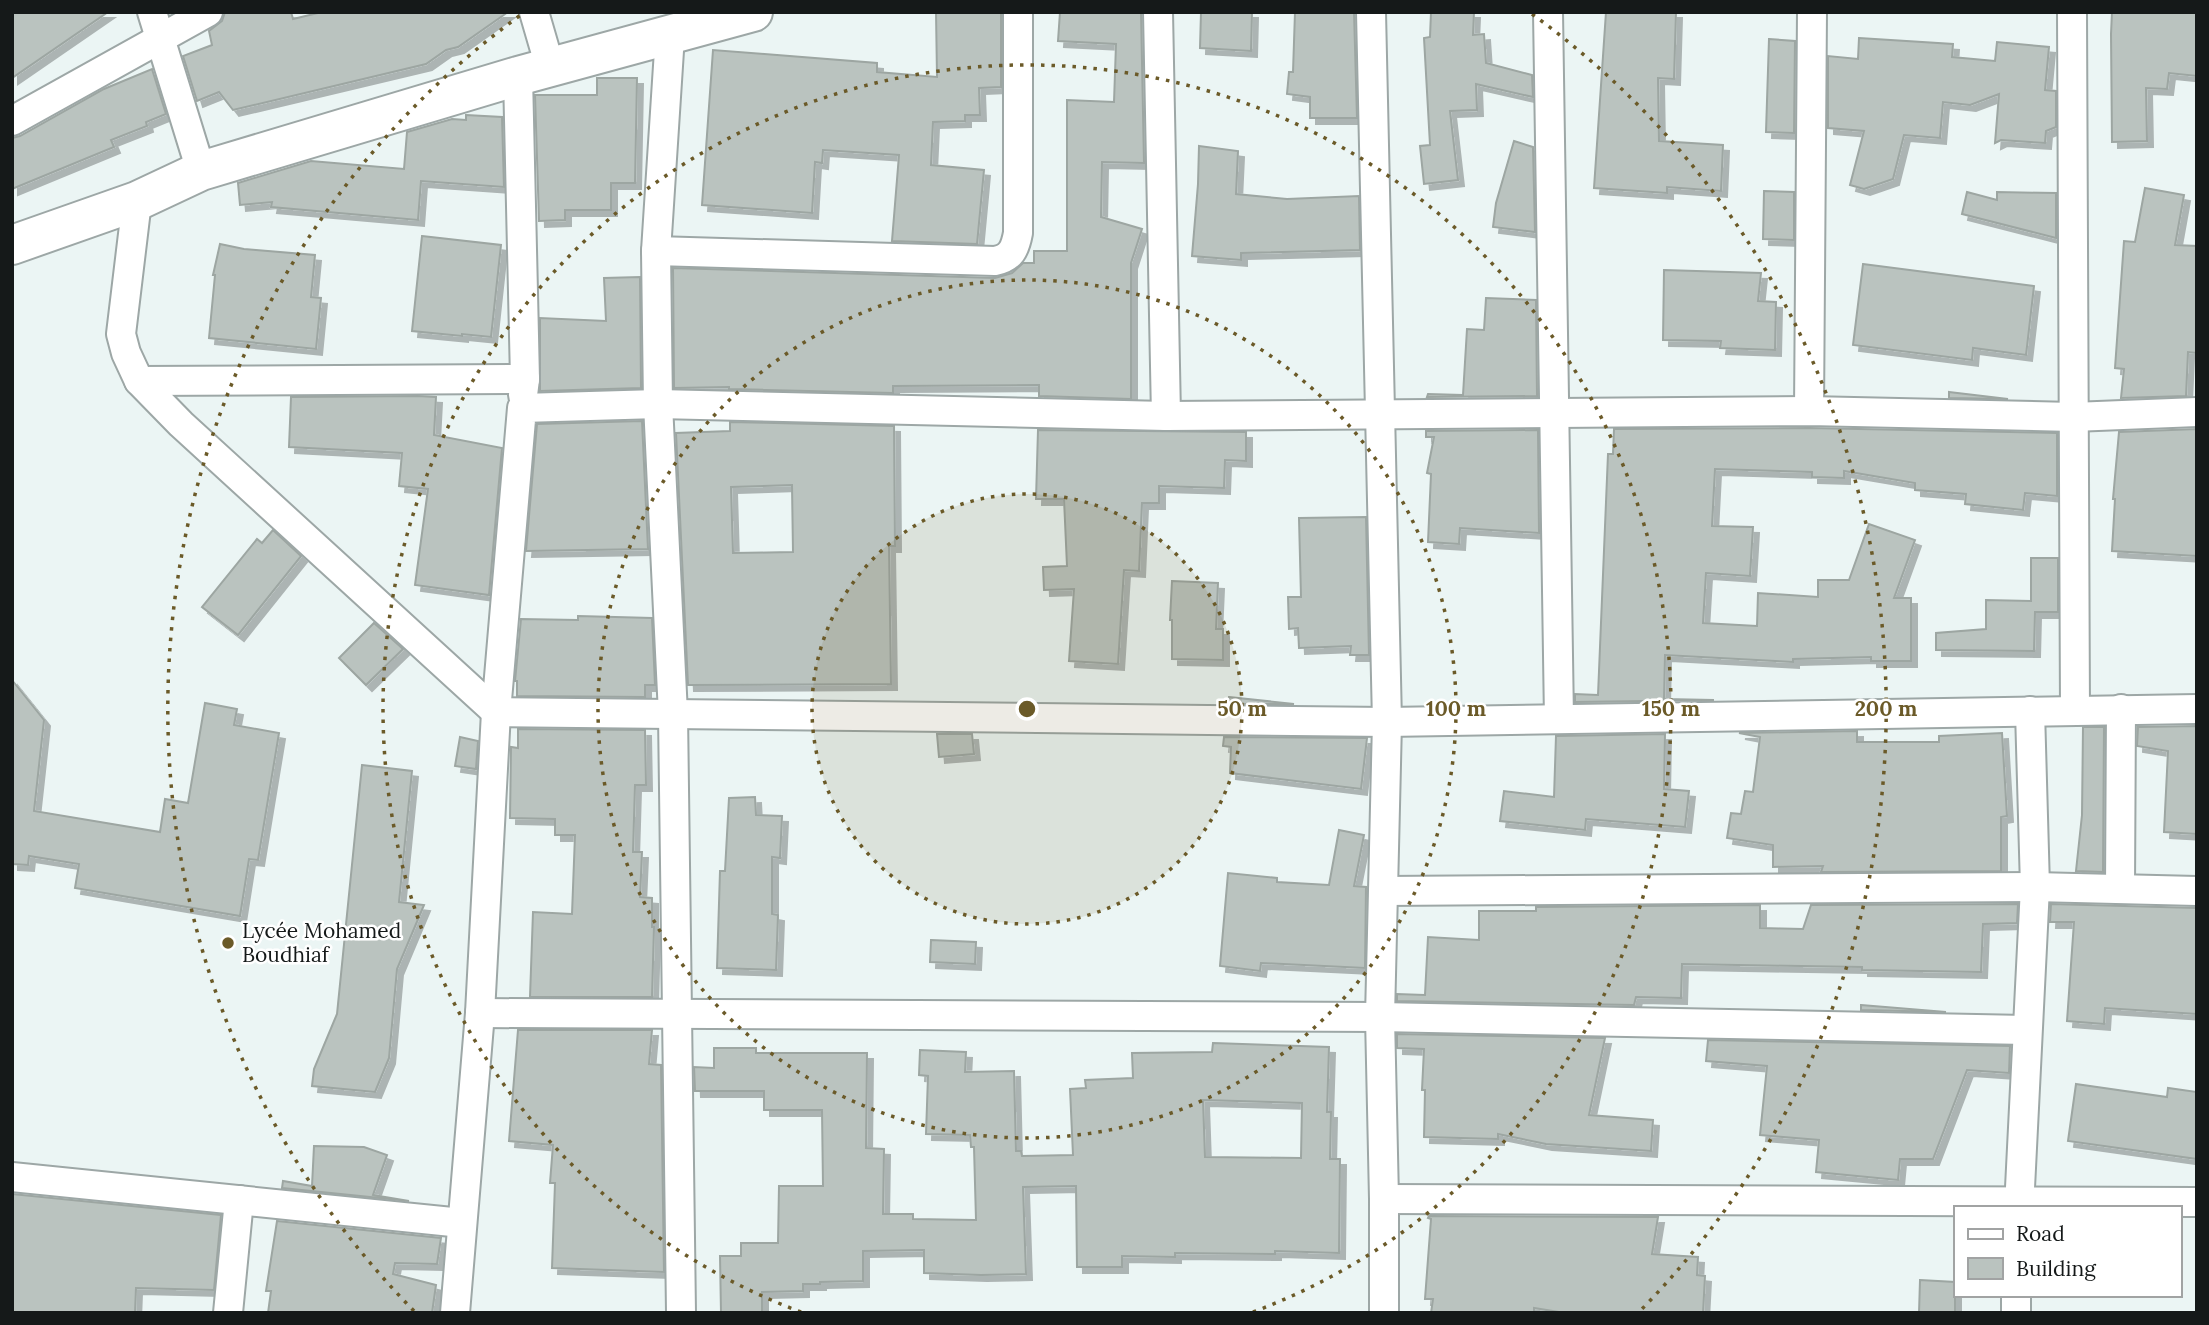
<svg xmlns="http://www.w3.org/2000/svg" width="2209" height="1325" font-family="Lora,serif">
	<defs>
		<filter id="shadow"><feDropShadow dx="6" dy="6" stdDeviation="0" flood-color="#0004"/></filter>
	</defs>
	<rect width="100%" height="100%" fill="#ebf5f4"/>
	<!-- building -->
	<g fill="#bac3bf" stroke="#9da6a2" stroke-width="2" fill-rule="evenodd" filter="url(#shadow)">
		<path d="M12 12H108L12 78Z"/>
		<path d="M225 12H291L293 19 322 12H508L458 47 446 50 426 64 233 110 219 92 197 101 183 56 212 45 209 31 222 21Z"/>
		<path d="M936 12H1001V87L979 88 980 115H965V121L933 122 931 165 984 170 977 244 892 241 899 155 823 150 822 163 815 162 812 213 702 205 713 50 877 63V72L937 77Z"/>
		<path d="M1060 12H1141L1144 163 1102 162 1101 217 1142 229 1131 263V399L1039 396V385L893 386V393L729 389V387L674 388 673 268 995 278 1012 273 1023 263H1034V251H1067V100L1114 102 1116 44 1058 41Z"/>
		<path d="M1201 12H1252L1251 51 1200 48Z"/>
		<path d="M1295 12H1354L1357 118H1310V97L1287 94 1289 72H1293Z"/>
		<path d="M1431 12H1474L1473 35 1484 34 1486 63 1532 75 1533 97 1476 84 1477 110 1450 111 1458 180 1424 184 1420 146 1430 145 1424 38 1430 37Z"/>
		<path d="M1606 12H1676L1674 79 1658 78 1659 141 1723 145 1721 191 1667 187V193L1594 188Z"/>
		<path d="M2112 12H2197V76L2169 73 2167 89 2146 88 2147 141 2112 142 2111 34Z"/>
		<path d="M1859 38 1953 44 1952 57 1995 61 1997 42 2049 47 2045 90 2056 91V127L2046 131 2045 143 2001 140 1995 143 1999 94 1970 105 1943 102 1940 138 1904 135 1893 179 1864 189 1850 185 1864 131 1828 128V56L1858 59Z"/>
		<path d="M1769 39 1795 41 1794 133 1766 132Z"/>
		<path d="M152 69 166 114 146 122 147 126 111 140 114 147 12 189V138L20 136 104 89Z"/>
		<path d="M597 78H637L635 183H611V210H565V220L539 221 535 95H597Z"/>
		<path d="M466 115 502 117 504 187 421 181 418 220 271 207 272 202 240 205 238 183 311 161 404 169 407 132 452 119 466 120Z"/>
		<path d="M1514 141 1533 147 1535 232 1493 227 1496 203Z"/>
		<path d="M1199 146 1238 151 1236 194 1287 199 1359 196 1360 250 1241 253V260L1192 256 1198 184Z"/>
		<path d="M2145 188 2184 195 2175 245 2197 246V353L2188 352 2186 396 2121 398 2124 369 2115 368 2124 241 2135 242Z"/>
		<path d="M1764 191 1794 192V240L1763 239Z"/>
		<path d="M1967 192 1997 200V192L2056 193V238L1962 214Z"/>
		<path d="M422 236 501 245 491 337 462 334V336L412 331Z"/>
		<path d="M220 244 244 249 315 255 311 297 321 298 316 349 209 338 215 275H213Z"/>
		<path d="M1863 264 2034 286 2026 355 1973 348 1972 360 1853 345Z"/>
		<path d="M1664 270 1761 273 1758 301 1776 302 1775 350 1720 348 1721 341 1663 340Z"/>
		<path d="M640 277 641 388 540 391V318L606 321 604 278Z"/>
		<path d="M1486 298 1536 300 1537 396 1427 397 1428 394 1463 395 1467 329 1484 330Z"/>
		<path d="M1949 392 2008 399 1949 398Z"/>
		<path d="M418 396 436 397 434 435 502 448 489 595 415 585 428 489 399 486 402 453 289 447 291 397Z"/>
		<path d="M642 421 648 549 526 551 537 424Z"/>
		<path d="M730 422 894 426 895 546H889L891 684 688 685 676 433 730 431ZM792 485 793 552 733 553 731 487Z"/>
		<path d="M1809 428 2057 433V496L2025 493 2023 510 1965 504 1966 494 1915 490V483L1844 471V478L1812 477V472L1715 469 1712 526 1753 527 1750 576 1706 573 1703 623 1757 626 1758 593 1818 597V580H1849L1869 524 1915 540 1894 598H1911V661H1871V657L1793 659V662L1665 655 1664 699 1714 700 1575 702V694L1598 695 1608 454H1613L1614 429Z"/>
		<path d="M2197 429V556L2112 551 2115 499H2113L2119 432Z"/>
		<path d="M1038 430 1246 432V461L1225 460 1224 488 1159 486V503H1142L1139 571 1124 570 1118 664 1069 661 1074 589 1044 590 1043 567 1067 566 1064 499H1036Z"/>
		<path d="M1538 430 1539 533 1460 528 1459 544 1428 542 1431 474 1427 473 1434 437H1426V431Z"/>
		<path d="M1366 517 1369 655H1350L1351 646 1299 648 1298 628 1289 629 1288 597H1301L1299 518Z"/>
		<path d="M273 530 301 556 238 635 202 607 257 539 262 543Z"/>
		<path d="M2031 558H2058V612H2035L2034 651 1936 650V633L1986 629V600L2031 601Z"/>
		<path d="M1172 581 1218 583 1216 629H1223V660L1172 659V620H1170Z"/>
		<path d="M578 616 652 618 655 685H645V697L517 696V681H515L521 619 578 620Z"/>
		<path d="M374 623 403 649 366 685 339 658Z"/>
		<path d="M12 680 44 720 34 811 160 832 165 799 188 803 205 703 237 709 234 725 279 733 258 860 249 859 240 916 75 888 79 864 29 856 28 865 12 864Z"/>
		<path d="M1229 697 1294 704H1228Z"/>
		<path d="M2197 726V834L2164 832 2168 751 2137 746 2138 727Z"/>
		<path d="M2083 727H2104L2103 872 2076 871 2082 815Z"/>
		<path d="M518 729 645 730 646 785H635L633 852H642L640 897 652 898V927H654L652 997H530L533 912 572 914 575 835H555V819L510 818 511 747 518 748Z"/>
		<path d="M1857 731V742H1939V736L2002 733 2007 816 2001 817V871L1821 872 1823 866 1773 867V845L1727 838 1731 813 1741 814 1745 791 1753 792 1760 737 1739 733Z"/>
		<path d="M937 734H972L974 754 939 757Z"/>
		<path d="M1665 734 1664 789 1689 791 1685 827 1586 819 1585 830 1500 821 1504 791 1554 797 1556 736Z"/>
		<path d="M460 737 478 741 476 769 455 766Z"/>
		<path d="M1224 737 1367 738 1361 789 1230 773 1231 747 1223 746Z"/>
		<path d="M362 765 412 771 399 902 424 905 397 969 389 1058 375 1092 312 1086 314 1069 337 1014Z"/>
		<path d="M755 797 756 815 782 816 780 858 772 857V914L778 915 776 970 717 968 720 871H725L729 798Z"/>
		<path d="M1339 830 1364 835 1354 886 1366 887 1365 968 1261 963 1260 971 1220 966 1228 873 1277 878V882L1329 885Z"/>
		<path d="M2018 904 2017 923 1983 924 1981 972 1862 970V967L1682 964 1681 998 1636 997 1634 1005 1397 1001V994L1425 995 1428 937 1479 940V911H1536V907L1760 905V928L1803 929 1811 905Z"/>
		<path d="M2051 904 2197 908V1014L2105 1008 2104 1024 2067 1021 2074 922H2050Z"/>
		<path d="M931 940 976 942 975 964 930 962Z"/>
		<path d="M1861 1005 1946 1012 1861 1010Z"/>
		<path d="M518 1030H652L649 1064 661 1065 664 1272 552 1268 555 1183H550L553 1145 509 1141Z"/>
		<path d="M1397 1034 1605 1038 1589 1115 1653 1120 1651 1151 1546 1144 1498 1134V1139L1424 1137 1425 1090H1422L1424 1049 1397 1048Z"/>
		<path d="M1708 1040 2010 1046 2009 1073 1967 1070 1933 1159H1900L1898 1180 1816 1172 1819 1140 1760 1135 1767 1066 1706 1061Z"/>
		<path d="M1213 1043 1329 1047 1327 1112H1331L1330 1159H1340L1339 1253 1275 1251V1254L1175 1253V1257L1122 1256V1267H1077L1076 1186 1023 1187 1026 1274 981 1275 924 1273V1250L863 1251V1281L820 1282V1284H803V1291L762 1292V1313H721L720 1256H741V1243H778L779 1186H823L822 1110H764V1091H695L694 1067 714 1068V1048H756V1053H867L866 1148 884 1149 883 1214H913V1219L976 1220 974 1147H971L970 1135 926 1134 928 1076 919 1075 920 1050 966 1052 965 1072 1014 1071 1016 1151H1021L1022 1156 1073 1155 1070 1089 1086 1088 1085 1080 1133 1078 1132 1053 1212 1052ZM1203 1100 1302 1103 1301 1158 1205 1157Z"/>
		<path d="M2076 1084 2167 1097 2168 1088 2197 1092V1159L2068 1141Z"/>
		<path d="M314 1146 364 1147 387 1155 373 1195 409 1201 282 1188 283 1181 312 1186Z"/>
		<path d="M12 1194 221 1215 214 1290 136 1288 135 1313H12Z"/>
		<path d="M1429 1216 1658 1217 1652 1254 1698 1257 1697 1275 1705 1276 1703 1313H1565L1534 1308V1313H1431L1433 1299H1425L1431 1219 1428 1218Z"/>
		<path d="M277 1221 441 1238 437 1264 395 1263 393 1274 436 1285 432 1313H268L271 1291H266Z"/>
		<path d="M1920 1280 1955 1282V1313H1919Z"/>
	</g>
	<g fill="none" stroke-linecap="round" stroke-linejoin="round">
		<defs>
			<g id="minor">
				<path d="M152 12 201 171"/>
				<path d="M534 12 550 67"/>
				<path d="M1158 12 1166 416"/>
				<path d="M1371 12 1387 722 1380 1017 1384 1199V1313"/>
				<path d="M1548 12 1559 719"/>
				<path d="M2072 12 2075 711"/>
				<path d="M670 35 656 251 658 404 673 714 681 1313"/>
				<path d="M518 76 525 379 523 395"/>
				<path d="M12 121 208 12"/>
				<path d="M137 201 121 334 126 353 139 381 181 424 496 712 1387 722 2197 709"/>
				<path d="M656 251 995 261C1011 258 1015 249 1018 233V12"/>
				<path d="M139 381 525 379"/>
				<path d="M1809 411 1812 12"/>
				<path d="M2120 889 2121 709"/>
				<path d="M1383 891 2035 887 2197 891"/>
				<path d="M480 1013 1380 1017 2026 1030"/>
				<path d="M12 1177 462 1223"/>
				<path d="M1384 1199 2197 1202"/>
				<path d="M2019 1208 2035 887 2030 711"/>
				<path d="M228 1313 239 1200"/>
				<path d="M455 1313 480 1013 496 712 522 408 658 404 1166 416 1809 411 2073 417 2197 412"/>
				<path d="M2016 1313V1295"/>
			</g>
			<path id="secondary" d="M12 245 137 201 201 171 518 76 753 12"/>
		</defs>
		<!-- minor casing -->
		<use href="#minor" stroke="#9da7a6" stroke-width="32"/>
		<!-- secondary casing -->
		<use href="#secondary" stroke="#9da7a6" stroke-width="42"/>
		<!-- minor -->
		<use href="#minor" stroke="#fff" stroke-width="28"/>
		<!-- secondary -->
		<use href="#secondary" stroke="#fff" stroke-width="38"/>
	</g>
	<!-- distance rings -->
	<circle cx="1027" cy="709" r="215" fill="#6b5a28" fill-opacity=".12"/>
	<g fill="none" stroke="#6b5a28" stroke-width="3.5" stroke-dasharray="3.5 7">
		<circle cx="1027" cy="709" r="215"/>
		<circle cx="1027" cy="709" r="429"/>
		<path d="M801 1312A644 644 0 1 1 1253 1312"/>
		<path d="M414 1311A859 859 0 0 1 522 14M1532 14A859 859 0 0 1 1640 1311"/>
	</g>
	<!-- markers -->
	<circle fill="#6b5a28" stroke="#fff" stroke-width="2.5" cx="228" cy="943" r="7"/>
	<g text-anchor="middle" stroke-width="5" stroke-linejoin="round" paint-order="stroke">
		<!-- poi labels -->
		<g font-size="21" fill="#151919" stroke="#fff" text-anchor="start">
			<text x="242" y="938">Lycée Mohamed<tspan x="242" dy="24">Boudhiaf</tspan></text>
		</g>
	</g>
	<circle cx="1027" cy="709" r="10" fill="#6b5a28" stroke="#fff" stroke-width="3.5"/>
	<g font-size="21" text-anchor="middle" font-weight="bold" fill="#6b5a28" stroke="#fff" stroke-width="5" stroke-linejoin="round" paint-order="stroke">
		<text x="1242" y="716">50 m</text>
		<text x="1456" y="716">100 m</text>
		<text x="1671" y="716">150 m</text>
		<text x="1886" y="716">200 m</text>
	</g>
	<!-- border -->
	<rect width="2209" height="1325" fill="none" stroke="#151919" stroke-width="28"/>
	<!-- legend -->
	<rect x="1954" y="1206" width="228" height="91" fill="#ffffff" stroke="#a1a3a3" stroke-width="2"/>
	<rect x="1968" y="1229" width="35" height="10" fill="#ffffff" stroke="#a1a3a3" stroke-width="2"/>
	<text x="2016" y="1241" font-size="21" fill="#151919">Road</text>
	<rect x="1968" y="1258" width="35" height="21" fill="#bac3bf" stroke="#a1a3a3" stroke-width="2"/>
	<text x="2016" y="1276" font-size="21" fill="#151919">Building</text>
</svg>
